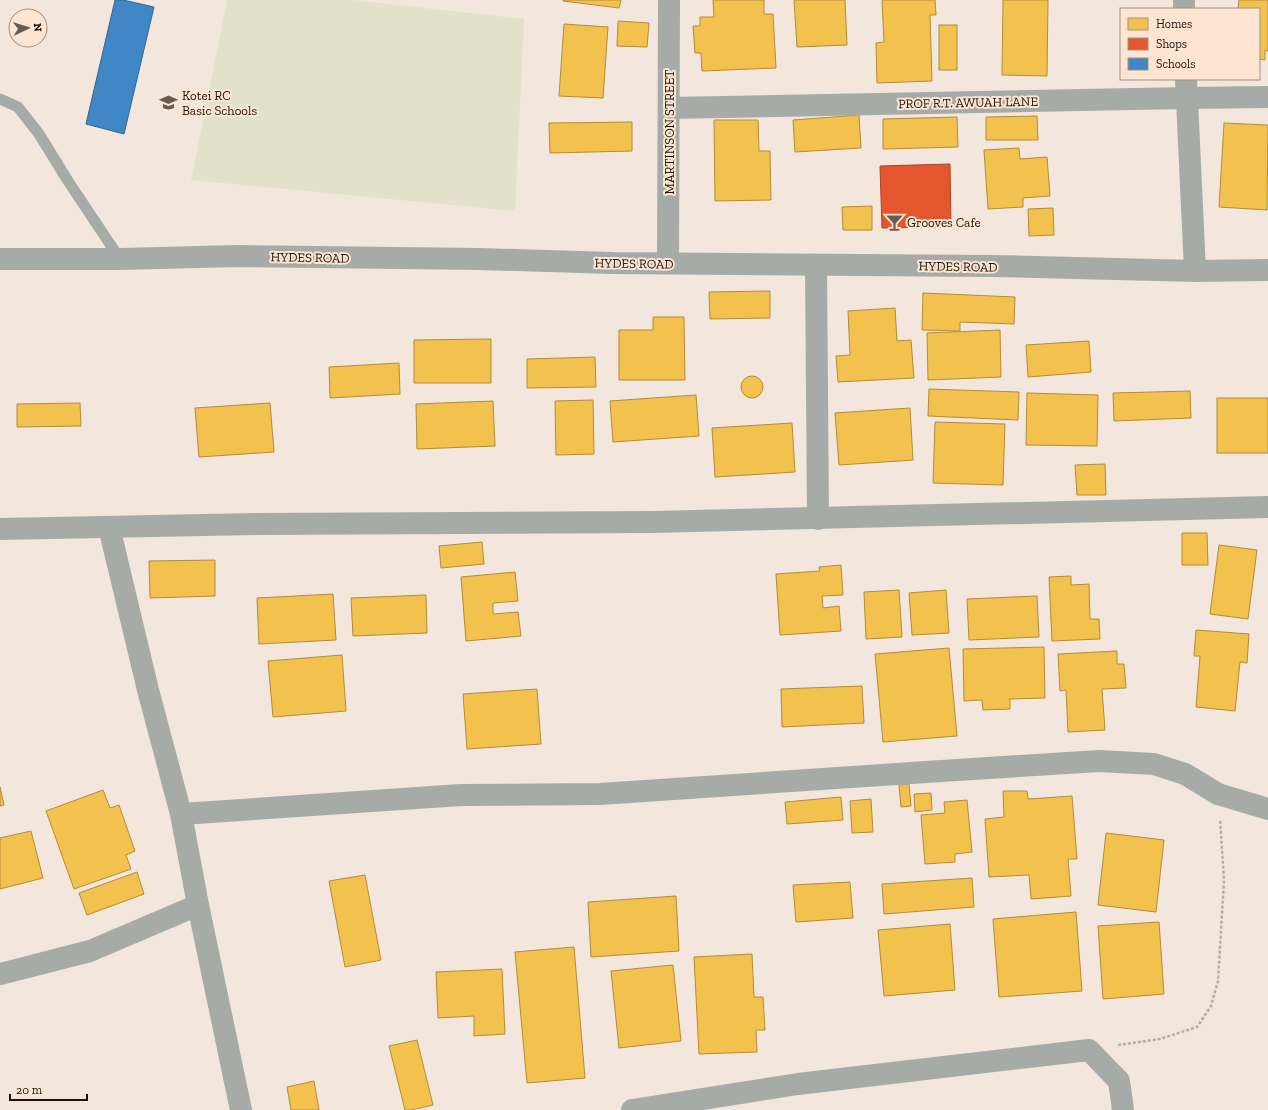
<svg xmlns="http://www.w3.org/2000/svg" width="1268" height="1110" font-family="'Zilla Slab',serif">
	<rect width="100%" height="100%" fill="#f3e6dc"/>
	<!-- green -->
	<path fill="#e2e2ca" d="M227 0H352L524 19 515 211 191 180Z"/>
	<!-- homes -->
	<g fill="#f2c14e" stroke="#b28c3a">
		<path d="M563 0H621L619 8 563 1Z"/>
		<path d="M713 0H764V14H773L776 68 702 71 701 53H695L693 26H700V17H714Z"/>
		<path d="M794 0H845L847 45 797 47Z"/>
		<path d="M882 0H935L936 15H930L932 81 877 83 876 43 884 42Z"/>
		<path d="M1003 0H1048L1047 76 1002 75Z"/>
		<path d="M1239 0H1268V51L1265 50V60L1259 59V9H1238Z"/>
		<path d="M618 21 649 23 647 47 617 46Z"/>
		<path d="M564 24 608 27 603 98 559 96Z"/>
		<rect x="939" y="25" width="18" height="45"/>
		<path d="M859 115 861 148 795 152 793 120Z"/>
		<path d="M1037 116 1038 140H986V117Z"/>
		<path d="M957 117 958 147 883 149V119Z"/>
		<path d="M714 120H758L759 151H770L771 200 715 201Z"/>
		<path d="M632 122V151L550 153 549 123Z"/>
		<path d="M1224 123 1268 125 1267 210 1219 207Z"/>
		<path d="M1019 148 1020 159 1047 157 1050 196 1023 198V207L988 209 984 150Z"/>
		<path d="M872 206V230H843L842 207Z"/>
		<path d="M1053 208 1054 235 1029 236 1028 209Z"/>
		<path d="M770 291V318L710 319 709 292Z"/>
		<path d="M923 293 1015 297 1014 324 960 322V331L922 330Z"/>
		<path d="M895 308 897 341 911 340 914 378 838 382 836 356 850 355 848 311Z"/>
		<path d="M653 317H684L685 380H619V330H653Z"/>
		<path d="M1000 330 1001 377 928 380 927 333Z"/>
		<path d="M491 339V383H414V340Z"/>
		<path d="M1089 341 1091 372 1028 377 1026 345Z"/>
		<path d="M595 357 596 387 527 388V359Z"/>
		<path d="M399 363 400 394 330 398 329 367Z"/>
		<circle cx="752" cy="387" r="11"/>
		<path d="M929 389 1019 392 1018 420 928 416Z"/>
		<path d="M1190 391 1191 418 1114 421 1113 393Z"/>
		<path d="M1027 393 1098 395 1097 446 1026 445Z"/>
		<path d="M696 395 699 436 613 442 610 401Z"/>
		<rect x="1217" y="398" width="51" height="55"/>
		<path d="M593 400 594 454 556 455 555 401Z"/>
		<path d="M493 401 495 446 417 449 416 404Z"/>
		<path d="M80 403 81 426 17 427V404Z"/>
		<path d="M270 403 274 452 199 457 195 408Z"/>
		<path d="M910 408 913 460 839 465 835 413Z"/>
		<path d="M935 422 1005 424 1003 485 933 483Z"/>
		<path d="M792 423 795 472 715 477 712 428Z"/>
		<path d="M1105 464 1106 495H1077L1075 465Z"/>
		<path d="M1182 533H1207L1208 565H1182Z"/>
		<path d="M482 542 484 564 441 568 439 546Z"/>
		<path d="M1219 545 1257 550 1248 619 1210 614Z"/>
		<path d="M215 560V596L150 598 149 561Z"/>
		<path d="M841 565 843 595 822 596 823 608 839 606 841 631 780 635 776 574 820 571 819 567Z"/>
		<path d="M515 572 518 601 493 603V614L518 612 521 636 466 641 461 577Z"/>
		<path d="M1071 576V585L1089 584 1090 619H1099L1100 639 1052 641 1049 577Z"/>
		<path d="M899 590 902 637 866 639 864 592Z"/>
		<path d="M946 590 949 633 912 635 909 593Z"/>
		<path d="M333 594 336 640 259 644 257 598Z"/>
		<path d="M426 595 427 633 353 636 351 598Z"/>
		<path d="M1037 596 1039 637 969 640 967 599Z"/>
		<path d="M1196 630 1249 634 1247 663 1240 662 1235 711 1196 707 1200 656H1194Z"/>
		<path d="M1044 647 1045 698 1010 699V709L983 710 982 700 964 701 963 649Z"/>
		<path d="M949 648 957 736 883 742 875 654Z"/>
		<path d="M1117 651V664H1124L1126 688 1102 689 1105 730 1068 732 1066 690 1060 691 1058 654Z"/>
		<path d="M342 655 346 711 273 717 268 661Z"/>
		<path d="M862 686 864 723 782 727 781 689Z"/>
		<path d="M537 689 541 744 467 749 463 694Z"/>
		<path d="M909 784 911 806 901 807 899 785Z"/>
		<path d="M0 787 4 805 0 806Z"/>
		<path d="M103 790 110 808 119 805 135 851 126 855 131 869 74 889 46 811Z"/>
		<path d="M1003 791H1027L1028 799 1072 796 1077 859H1068L1071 896 1031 899 1029 875 989 877 985 819 1004 817Z"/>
		<path d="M931 793 932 810 915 812 914 794Z"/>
		<path d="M841 797 843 820 787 824 785 802Z"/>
		<path d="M871 799 873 832 852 833 850 801Z"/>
		<path d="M967 800 972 852 955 854V862L925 864 921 815 945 813 944 802Z"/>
		<path d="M31 831 43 878 0 889V838Z"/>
		<path d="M1106 833 1164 840 1156 912 1098 905Z"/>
		<path d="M137 872 144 894 87 915 79 893Z"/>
		<path d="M365 875 381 960 345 967 329 881Z"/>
		<path d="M972 878 974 907 884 914 882 884Z"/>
		<path d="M850 882 853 918 796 922 793 885Z"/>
		<path d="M676 896 679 951 591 957 588 902Z"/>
		<path d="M1076 912 1082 991 999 997 993 919Z"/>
		<path d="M1159 922 1164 994 1103 999 1098 926Z"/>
		<path d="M950 924 955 990 884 996 878 930Z"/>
		<path d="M574 947 585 1078 527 1083 515 952Z"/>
		<path d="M752 954 754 997H763L765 1030H756L757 1052 699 1054 694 957Z"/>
		<path d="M673 965 681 1041 619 1048 611 971Z"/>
		<path d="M502 969 505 1034 474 1036V1016L438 1018 436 972Z"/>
		<path d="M417 1040 433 1105 411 1110H405L389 1046Z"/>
		<path d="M314 1081 319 1110H291L287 1087Z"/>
	</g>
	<!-- shops -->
	<path fill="#e4572e" stroke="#a84223" d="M950 164 951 227 882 228 880 166Z"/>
	<!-- schools -->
	<path fill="#3f88c5" stroke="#34658d" d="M115 0H123L154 7 124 134 86 124Z"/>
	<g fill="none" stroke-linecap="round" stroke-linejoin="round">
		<!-- path -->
		<path stroke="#b0aea9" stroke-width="2.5" stroke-dasharray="3 2" stroke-linecap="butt" d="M1118 1045 1160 1039 1197 1027 1211 1006 1218 981 1224 880 1220 819"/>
		<!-- service -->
		<path stroke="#a6aba8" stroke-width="11" d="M0 99 18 107 39 134 68 181 120 259"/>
		<!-- minor -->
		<g stroke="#a6aba8" stroke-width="22">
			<path d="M1184 0V9"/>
			<path d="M1186 79 1195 271"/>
			<path d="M669 108 1187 98 1268 97"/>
			<path d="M0 259H120L237 256 480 259 613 263 993 266 1195 271 1268 270"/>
			<path d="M668 263 669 0"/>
			<path d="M816 265 818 519"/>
			<path d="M109 527 148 690 181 814 198 905 241 1110"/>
			<path d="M0 529 260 524 653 522 1268 507"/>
			<path d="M181 814 461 795 600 794 941 771 1099 761 1154 764 1185 774 1218 794 1268 809"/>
			<path d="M0 974 90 951 198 905"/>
			<path d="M632 1110 798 1084 1089 1050 1119 1081 1123 1110"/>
		</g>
	</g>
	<!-- icons -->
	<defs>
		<symbol id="school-bare" viewBox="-9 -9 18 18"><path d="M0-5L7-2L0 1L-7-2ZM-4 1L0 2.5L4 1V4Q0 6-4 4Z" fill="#675c54" stroke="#fde5d2" stroke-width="2.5" paint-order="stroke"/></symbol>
		<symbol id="bar-bare" viewBox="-9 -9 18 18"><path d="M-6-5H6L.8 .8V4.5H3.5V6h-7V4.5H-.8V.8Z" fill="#675c54" stroke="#fde5d2" stroke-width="2.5" paint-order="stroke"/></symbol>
	</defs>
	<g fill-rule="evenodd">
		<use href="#school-bare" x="156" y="90" width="25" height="25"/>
		<use href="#bar-bare" x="882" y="210" width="25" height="25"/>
	</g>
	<g text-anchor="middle" stroke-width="4" stroke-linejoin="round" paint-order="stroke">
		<!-- poi labels -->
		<g font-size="13" fill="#1c120a" stroke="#fde5d2" text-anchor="start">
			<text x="182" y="100">Kotei RC<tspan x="182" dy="15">Basic Schools</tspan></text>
			<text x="907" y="227">Grooves Cafe</text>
		</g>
		<!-- street labels -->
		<g font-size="13" fill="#1c120a" stroke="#fde5d2">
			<text transform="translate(968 102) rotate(-1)" y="5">PROF R.T. AWUAH LANE</text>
			<text transform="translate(669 132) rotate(-90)" y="5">MARTINSON STREET</text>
			<text transform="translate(310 257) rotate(1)" y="5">HYDES ROAD</text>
			<text transform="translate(634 263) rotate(1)" y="5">HYDES ROAD</text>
			<text transform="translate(958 266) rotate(1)" y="5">HYDES ROAD</text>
		</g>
	</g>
	<!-- legend -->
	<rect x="1120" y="8" width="140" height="72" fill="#fde5d2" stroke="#a39182"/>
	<rect x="1128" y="18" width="20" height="12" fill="#f2c14e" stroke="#a39182"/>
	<text x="1156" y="28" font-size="12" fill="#1c120a">Homes</text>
	<rect x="1128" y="38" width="20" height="12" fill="#e4572e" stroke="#a39182"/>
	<text x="1156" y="48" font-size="12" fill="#1c120a">Shops</text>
	<rect x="1128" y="58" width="20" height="12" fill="#3f88c5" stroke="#a39182"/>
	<text x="1156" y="68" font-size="12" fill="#1c120a">Schools</text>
	<!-- north arrow -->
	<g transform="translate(28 28) rotate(86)"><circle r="19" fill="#fde5d2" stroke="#a39182"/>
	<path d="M0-3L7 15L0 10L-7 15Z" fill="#675c54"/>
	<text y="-6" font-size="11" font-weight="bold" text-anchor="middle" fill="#1c120a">N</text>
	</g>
	<!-- scale -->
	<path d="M10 1094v6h77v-6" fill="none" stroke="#1c120a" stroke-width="2"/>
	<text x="16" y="1094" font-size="12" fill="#1c120a" stroke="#fde5d2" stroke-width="3" paint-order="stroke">20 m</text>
</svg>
